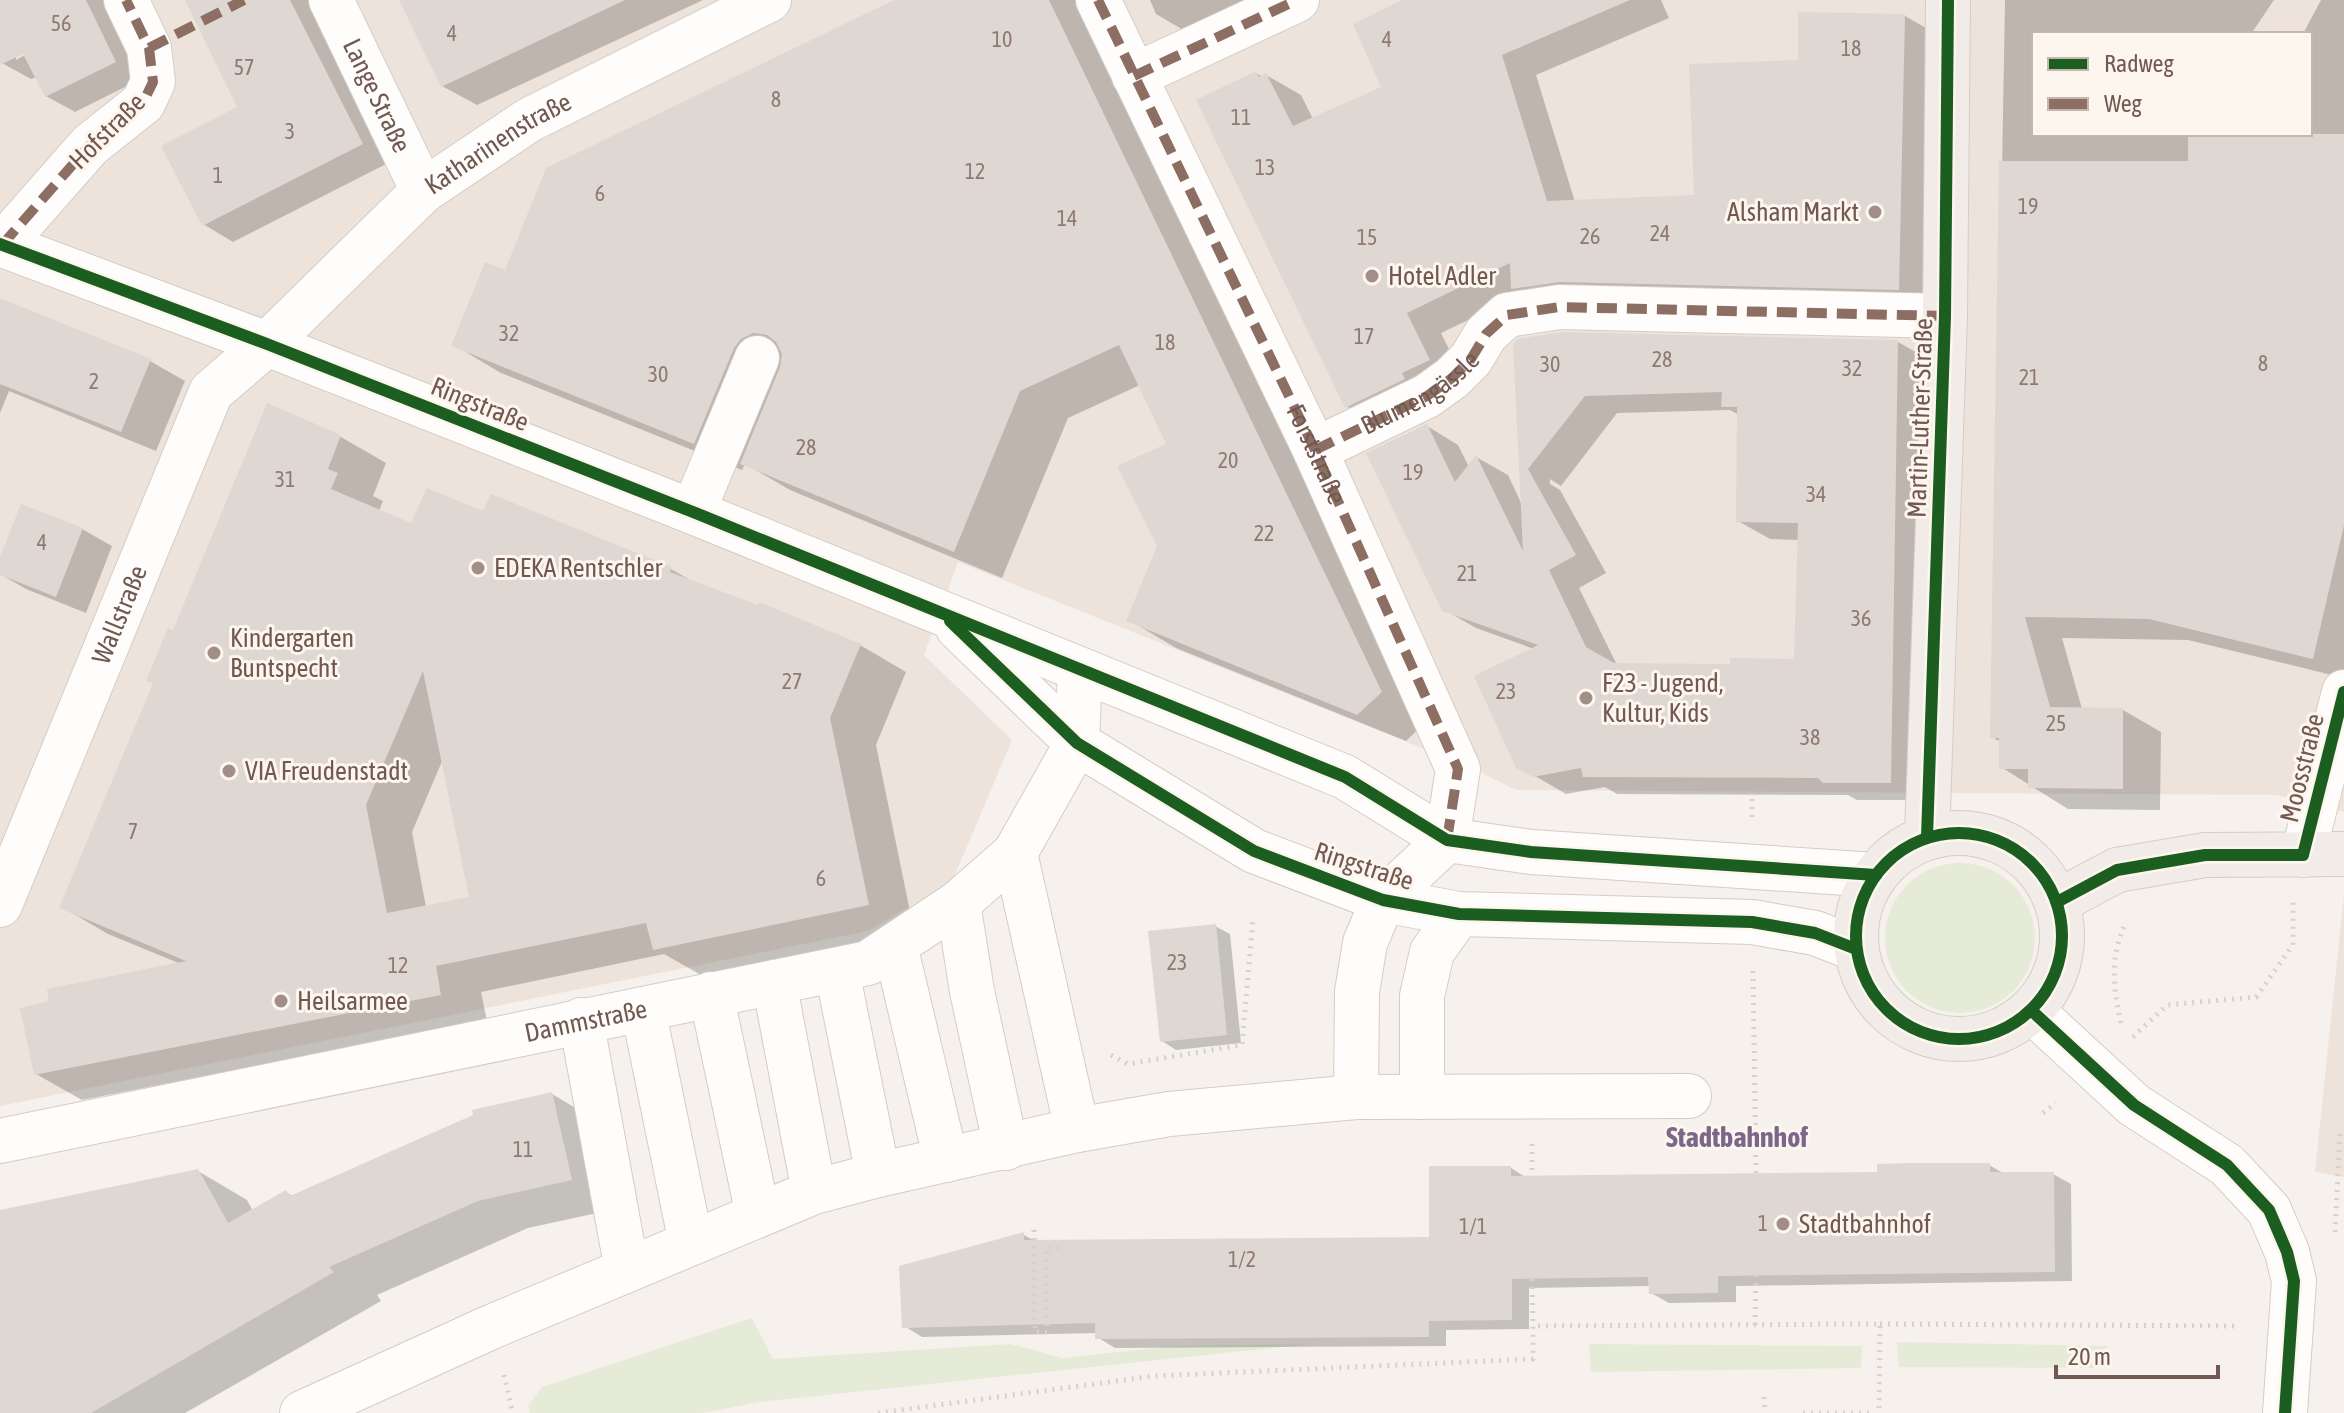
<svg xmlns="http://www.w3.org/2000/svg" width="2344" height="1413" font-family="'Asap Condensed',sans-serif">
	<rect width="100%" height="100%" fill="#f6f1ec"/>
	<!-- residential -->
	<g fill="#eee3db" fill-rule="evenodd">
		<path d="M0 0H2344V812L2276 795 1516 790 1472 768 958 562 924 655 1012 740 952 882 868 931 0 1106ZM2034 34H2310V134H2034Z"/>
		<path d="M2344 894V1177L2315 1172Z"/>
	</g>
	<!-- green -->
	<g fill="#e6ebd8">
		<circle cx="1960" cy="938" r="75"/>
		<path d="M752 1318 773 1359 1011 1344 1062 1358 1175 1346 1311 1344 760 1402 702 1413H530L528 1406 542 1387Z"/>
		<path d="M1897 1342 2108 1346 2105 1368 1899 1367Z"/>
		<path d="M1589 1344 1862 1346 1861 1368 1591 1372Z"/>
	</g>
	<!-- shadow -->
	<g fill="#0003" fill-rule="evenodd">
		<path d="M0 0H105L143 78 75 112 46 96 37 77 31 79 2 63ZM32 51 16 60V55Z"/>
		<path d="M188 0H311L392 161 233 242 203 224 240 108Z"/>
		<path d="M421 0H703L477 105 442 86Z"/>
		<path d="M897 0H1082L1428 720 1406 741 1176 648 1129 620 1159 546 1169 445 1140 385 1068 418 1002 578 790 490 745 464 742 470 501 373 454 345 506 273Z"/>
		<path d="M1150 0H1250L1185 31 1156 14Z"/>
		<path d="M1408 0H1661L1669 18 1536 75 1575 202 1696 197 1799 61 1905 16 1940 36 1934 309 1523 294 1441 333 1464 380 1381 427 1346 406 1256 73 1263 77 1266 75 1301 95 1313 119 1384 88Z"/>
		<path d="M2005 0H2274L2251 34H2034V134H2310V34H2303L2321 0H2344V678L2188 640 2062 638 2082 709 2123 710 2161 732 2160 810 2068 809 2001 767V742L1992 737Z"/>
		<path d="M0 299 150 361 185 381 156 451 9 391 0 413Z"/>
		<path d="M1898 342 1930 360 1923 800H1857L1848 795 1617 794 1605 787 1566 794 1518 766 1534 649 1476 628 1443 609 1427 426 1458 445 1469 467 1476 457 1508 475 1523 507 1515 344ZM1730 410 1739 415 1738 521 1770 539 1800 540 1796 661 1732 666 1617 665 1579 588 1606 573 1560 490 1550 484V479L1561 486 1617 413Z"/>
		<path d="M268 406 341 437 386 463 373 496 383 501 379 511 412 526 484 514 671 569 697 584 860 645 906 672 876 745 914 931 701 975 664 954 481 992 487 1021 82 1100 36 1074 181 964 108 934 62 907ZM443 759 471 899 426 907 412 832Z"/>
		<path d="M82 529 112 546 86 613 26 589 0 574V563Z"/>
		<path d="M1215 926 1230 934 1241 1043 1176 1050 1162 1041Z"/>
		<path d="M552 1094 601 1123 620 1208 528 1228 377 1295 381 1301 185 1413H0V1218L198 1171 247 1200 253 1211 286 1192 294 1197Z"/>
		<path d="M1989 1165 2005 1174H2053L2071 1184 2072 1281 1736 1286V1302L1669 1303 1651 1293V1286L1529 1288V1329L1446 1330V1346L1115 1348 1097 1337V1333L922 1337 904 1326 1024 1235 1037 1242 1431 1239 1511 1168 1527 1178 1879 1174Z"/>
	</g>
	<!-- building -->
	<g fill="#dfd7d2" fill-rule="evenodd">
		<path d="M0 0H86L116 62 45 97 23 54 0 65Z"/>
		<path d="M185 0H290L363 144 202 226 161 146 237 107Z"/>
		<path d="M399 0H625L441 87Z"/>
		<path d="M894 0H1049L1382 692 1357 715 1126 621 1157 546 1117 466 1166 444 1119 345 1020 391 954 552 740 464 780 367 782 354 776 342 767 335 753 333 741 339 734 348 694 444 451 346 485 262 505 270 546 168Z"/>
		<path d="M1402 0H1630L1502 55 1547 201 1694 195 1689 64 1798 60V12L1905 14 1899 290 1560 282 1511 289 1510 263 1407 313 1430 360 1402 373 1405 379 1345 408 1196 100 1256 71 1259 77 1266 73 1293 126 1381 87 1353 24Z"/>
		<path d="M2188 134H2344V525L2313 659 2149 619 2025 617 2050 707 2123 708V789L2028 788V769H1999V738H1990L1999 161H2188Z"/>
		<path d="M0 298 151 359 121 432 0 384Z"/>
		<path d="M1561 332 1898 340 1891 783H1823L1818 778 1583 777 1581 768 1533 777 1516 768 1474 676 1538 645 1442 611 1366 453 1427 424 1455 482 1476 455 1523 551 1513 343 1518 339ZM1722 392 1721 407H1737L1736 522 1798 523 1794 659 1730 658V664L1614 663 1586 647 1549 570 1576 555 1528 469 1585 396Z"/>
		<path d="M267 403 341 435 328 469 338 473 331 489 411 523 427 488 483 511 491 494 672 567 670 572 758 605 759 602 861 644 830 718 869 905 653 950 646 923 436 966 441 995 34 1075 20 1008 49 1001 47 989 186 961 59 908 153 683 146 681 168 628 173 630ZM423 671 469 897 387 913 366 805Z"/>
		<path d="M21 504 83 528 56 597 0 575V557Z"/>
		<path d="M1216 924 1227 1035 1160 1042 1148 931Z"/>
		<path d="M552 1092 572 1180 478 1201 329 1267 334 1272 91 1413H0V1210L198 1169 228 1223 286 1190 290 1196 473 1115 472 1110Z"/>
		<path d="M1908 1163H1990V1172H2054L2055 1272 1718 1276V1293L1649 1294 1648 1277 1512 1279V1320L1429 1321V1337L1095 1339V1323L902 1328 899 1266 1024 1232V1240L1429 1237V1166H1511V1176L1877 1172V1164Z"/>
	</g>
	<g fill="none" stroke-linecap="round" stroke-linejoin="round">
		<defs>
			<g id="minor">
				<path id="s1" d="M331 0 423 191"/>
				<path d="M1098 0 1315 450 1458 769 1447 840 1383 900 1365 943 1357 992 1356 1097"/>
				<path d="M1134 76 1297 0"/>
				<path d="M0 244 267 344 693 512 1345 777 1447 840 1531 852 1876 875"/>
				<path d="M2 245 90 145 143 103 153 82 149 48 126 0"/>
				<path d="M1315 450 1427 396 1452 378 1471 359 1486 334 1507 315 1559 307 1945 316"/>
				<path d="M693 512 757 358"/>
				<path d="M958 628 1077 743 1254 851 1383 900 1459 914 1752 922 1815 933 1856 949"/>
				<path d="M1015 853 1077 1130"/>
				<path d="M2303 855 2344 692"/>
				<path d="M958 903 972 991 1006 1148"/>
				<path id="s2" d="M0 905 211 392 267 344 423 191 529 120 769 0"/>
				<path d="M895 945 946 1160"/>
				<path d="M837 971 878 1175"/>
				<path d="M774 982 814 1192"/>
				<path d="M711 994 758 1215"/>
				<path d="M643 1009 691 1243"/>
				<path d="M2032 1011 2134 1105 2227 1165 2269 1210 2287 1252 2294 1281 2285 1413"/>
				<path d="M581 1020 627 1270"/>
				<path d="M1422 1097V996L1432 952 1459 914"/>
				<path id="s3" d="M0 1141 868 963 958 903 1015 853 1077 743 1080 670"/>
				<path d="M302 1413 491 1327 814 1192 878 1175 1077 1130 1169 1114 1356 1097 1689 1096"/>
			</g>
			<g id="major">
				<circle cx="1959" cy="936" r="103"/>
				<path d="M1927 837 1945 316 1948 0"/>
				<path d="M2057 902 2117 870 2205 855 2344 854"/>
			</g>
		</defs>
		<!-- minor casing -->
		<use href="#minor" stroke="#d3cdc7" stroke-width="46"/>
		<!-- major casing -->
		<use href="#major" stroke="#d4ccc8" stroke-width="46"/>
		<!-- path -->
		<g stroke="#d7d0cc" stroke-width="5" stroke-dasharray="2 6" stroke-linecap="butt">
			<path d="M1752 817V798"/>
			<path d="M1753 971 1756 1173"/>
			<path d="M2121 1023C2113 988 2110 957 2125 924"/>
			<path d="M2133 1037 2167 1005 2256 997 2293 945V902"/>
			<path d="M1111 1055 1128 1064 1242 1045 1253 919"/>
			<path d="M2043 1113 2056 1103"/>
			<path d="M1532 1144V1175"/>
			<path d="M1034 1230 1035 1332H1047V1248H1065"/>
			<path d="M2335 1232 2340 1134H2344"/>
			<path d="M1532 1279 1533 1326"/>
			<path d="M1880 1324 2239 1326"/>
			<path d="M1755 1325 1756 1276"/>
			<path d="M504 1375 513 1413"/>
			<path d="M1764 1397 1765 1413"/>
			<path d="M878 1413 1154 1376 1533 1359V1326L1880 1324 1879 1413"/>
			<path d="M1803 1413H1873"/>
		</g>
		<!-- minor -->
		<use href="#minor" stroke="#fefdfc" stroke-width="44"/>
		<!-- major -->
		<use href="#major" stroke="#f1ece7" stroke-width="44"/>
		<!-- quiet -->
		<g stroke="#8d6e63" stroke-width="10" stroke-dasharray="20 10" stroke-linecap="butt">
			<path id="s4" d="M1098 0 1315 450 1458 769 1447 840"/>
			<path d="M149 48 244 0"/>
			<path d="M1134 76 1297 0"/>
			<path d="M2 245 90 145 143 103 153 82 149 48 126 0"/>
			<path id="s5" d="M1315 450 1427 396 1452 378 1471 359 1486 334 1507 315 1559 307 1945 316"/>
		</g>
		<defs>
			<g id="cycleway">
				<path d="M0 244 267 344 693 512 1345 777 1447 840 1531 852 1876 875"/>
				<path d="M950 621 1077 743 1254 851 1383 900 1459 914 1752 922 1815 933 1856 949"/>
				<circle cx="1959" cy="936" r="103"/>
				<path d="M1927 837 1945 316 1948 0"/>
				<path d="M2057 902 2117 870 2205 855H2303L2344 692"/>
				<path d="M2032 1011 2134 1105 2227 1165 2269 1210 2287 1252 2294 1281 2285 1413"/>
			</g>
		</defs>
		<!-- cycleway casing -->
		<use href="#cycleway" stroke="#fdf6ee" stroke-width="17"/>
		<!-- cycleway -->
		<use href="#cycleway" stroke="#1b5e20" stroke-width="12"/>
	</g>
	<!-- markers -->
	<g fill="#a08e87" stroke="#fdf6ee" stroke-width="3">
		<circle cx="1875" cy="212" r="8"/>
		<circle cx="1372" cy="276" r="8"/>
		<circle cx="478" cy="568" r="8"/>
		<circle cx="214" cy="653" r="8"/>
		<circle cx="1586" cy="698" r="8"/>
		<circle cx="229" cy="771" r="8"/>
		<circle cx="281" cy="1001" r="8"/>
		<circle cx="1783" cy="1224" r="8"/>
	</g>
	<g text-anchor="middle" stroke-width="6" stroke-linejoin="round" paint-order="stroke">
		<!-- number labels -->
		<g font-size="22" fill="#8f7a73">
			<text x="61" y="31">56</text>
			<text x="452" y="41">4</text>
			<text x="1002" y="47">10</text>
			<text x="1387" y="47">4</text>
			<text x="1851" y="56">18</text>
			<text x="244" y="75">57</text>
			<text x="776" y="107">8</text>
			<text x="1241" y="125">11</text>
			<text x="290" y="139">3</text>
			<text x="1265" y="175">13</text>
			<text x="975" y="179">12</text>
			<text x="218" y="183">1</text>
			<text x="600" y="201">6</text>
			<text x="2028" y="214">19</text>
			<text x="1067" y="226">14</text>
			<text x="1660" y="241">24</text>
			<text x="1590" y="244">26</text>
			<text x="1367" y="245">15</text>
			<text x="509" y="341">32</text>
			<text x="1364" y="344">17</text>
			<text x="1165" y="350">18</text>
			<text x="1662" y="367">28</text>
			<text x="2263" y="371">8</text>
			<text x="1550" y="372">30</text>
			<text x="1852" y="376">32</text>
			<text x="658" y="382">30</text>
			<text x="2029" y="385">21</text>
			<text x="94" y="389">2</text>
			<text x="806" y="455">28</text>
			<text x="1228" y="468">20</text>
			<text x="1413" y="480">19</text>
			<text x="285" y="487">31</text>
			<text x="1816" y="502">34</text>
			<text x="1264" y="541">22</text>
			<text x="42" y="550">4</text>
			<text x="1467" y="581">21</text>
			<text x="1861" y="626">36</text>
			<text x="792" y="689">27</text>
			<text x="1506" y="699">23</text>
			<text x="2056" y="731">25</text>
			<text x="1810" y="745">38</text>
			<text x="133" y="839">7</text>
			<text x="821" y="886">6</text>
			<text x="1177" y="970">23</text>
			<text x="398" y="973">12</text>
			<text x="523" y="1157">11</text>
			<text x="1763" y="1231">1</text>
			<text x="1473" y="1234">1/1</text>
			<text x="1242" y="1267">1/2</text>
		</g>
		<!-- street labels -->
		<g font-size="26" fill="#715850" stroke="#fdf6ee">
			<text dy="9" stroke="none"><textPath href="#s1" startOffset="106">Lange Straße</textPath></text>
			<text transform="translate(107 131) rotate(-45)" y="9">Hofstraße</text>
			<text dy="9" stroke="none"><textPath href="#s2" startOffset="936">Katharinenstraße</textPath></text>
			<text dy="9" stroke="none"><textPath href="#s5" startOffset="120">Blumengässle</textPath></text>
			<text transform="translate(480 404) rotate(22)" y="9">Ringstraße</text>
			<text transform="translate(1920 418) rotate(-88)" y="9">Martin-Luther-Straße</text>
			<text dy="9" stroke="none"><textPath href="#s4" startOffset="504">Forststraße</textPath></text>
			<text dy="9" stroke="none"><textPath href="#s2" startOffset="314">Wallstraße</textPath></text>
			<text transform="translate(2302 768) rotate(-76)" y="9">Moosstraße</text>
			<text transform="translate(1364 866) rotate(18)" y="9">Ringstraße</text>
			<text dy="9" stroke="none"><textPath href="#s3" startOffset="598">Dammstraße</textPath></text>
		</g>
		<!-- poi labels -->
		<g font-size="26" fill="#715850" stroke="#fdf6ee" text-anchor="start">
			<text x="1859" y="221" text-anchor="end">Alsham Markt</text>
			<text x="1388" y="285">Hotel Adler</text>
			<text x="494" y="577">EDEKA Rentschler</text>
			<text x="230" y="647">Kindergarten<tspan x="230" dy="30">Buntspecht</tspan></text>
			<text x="1602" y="692">F23 - Jugend,<tspan x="1602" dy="30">Kultur, Kids</tspan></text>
			<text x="245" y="780">VIA Freudenstadt</text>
			<text x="297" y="1010">Heilsarmee</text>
			<text x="1799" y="1233">Stadtbahnhof</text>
		</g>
		<!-- neighbourhood labels -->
		<g font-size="28" font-weight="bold" fill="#7c678c" stroke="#fdf6ee">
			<text x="1737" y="1147">Stadtbahnhof</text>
		</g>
	</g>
	<!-- legend -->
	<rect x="2032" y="32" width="280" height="104" fill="#fdf6ee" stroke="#c5b7af" stroke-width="2"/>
	<rect x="2048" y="58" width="40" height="12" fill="#1b5e20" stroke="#c5b7af" stroke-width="2"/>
	<text x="2104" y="72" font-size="24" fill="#715850">Radweg</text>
	<rect x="2048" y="98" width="40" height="12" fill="#8d6e63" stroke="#c5b7af" stroke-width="2"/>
	<text x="2104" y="112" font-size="24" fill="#715850">Weg</text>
	<!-- scale -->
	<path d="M2056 1365v12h162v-12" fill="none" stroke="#715850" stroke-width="4"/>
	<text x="2068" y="1365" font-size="24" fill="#715850" stroke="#fdf6ee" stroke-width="6" paint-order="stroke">20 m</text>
</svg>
